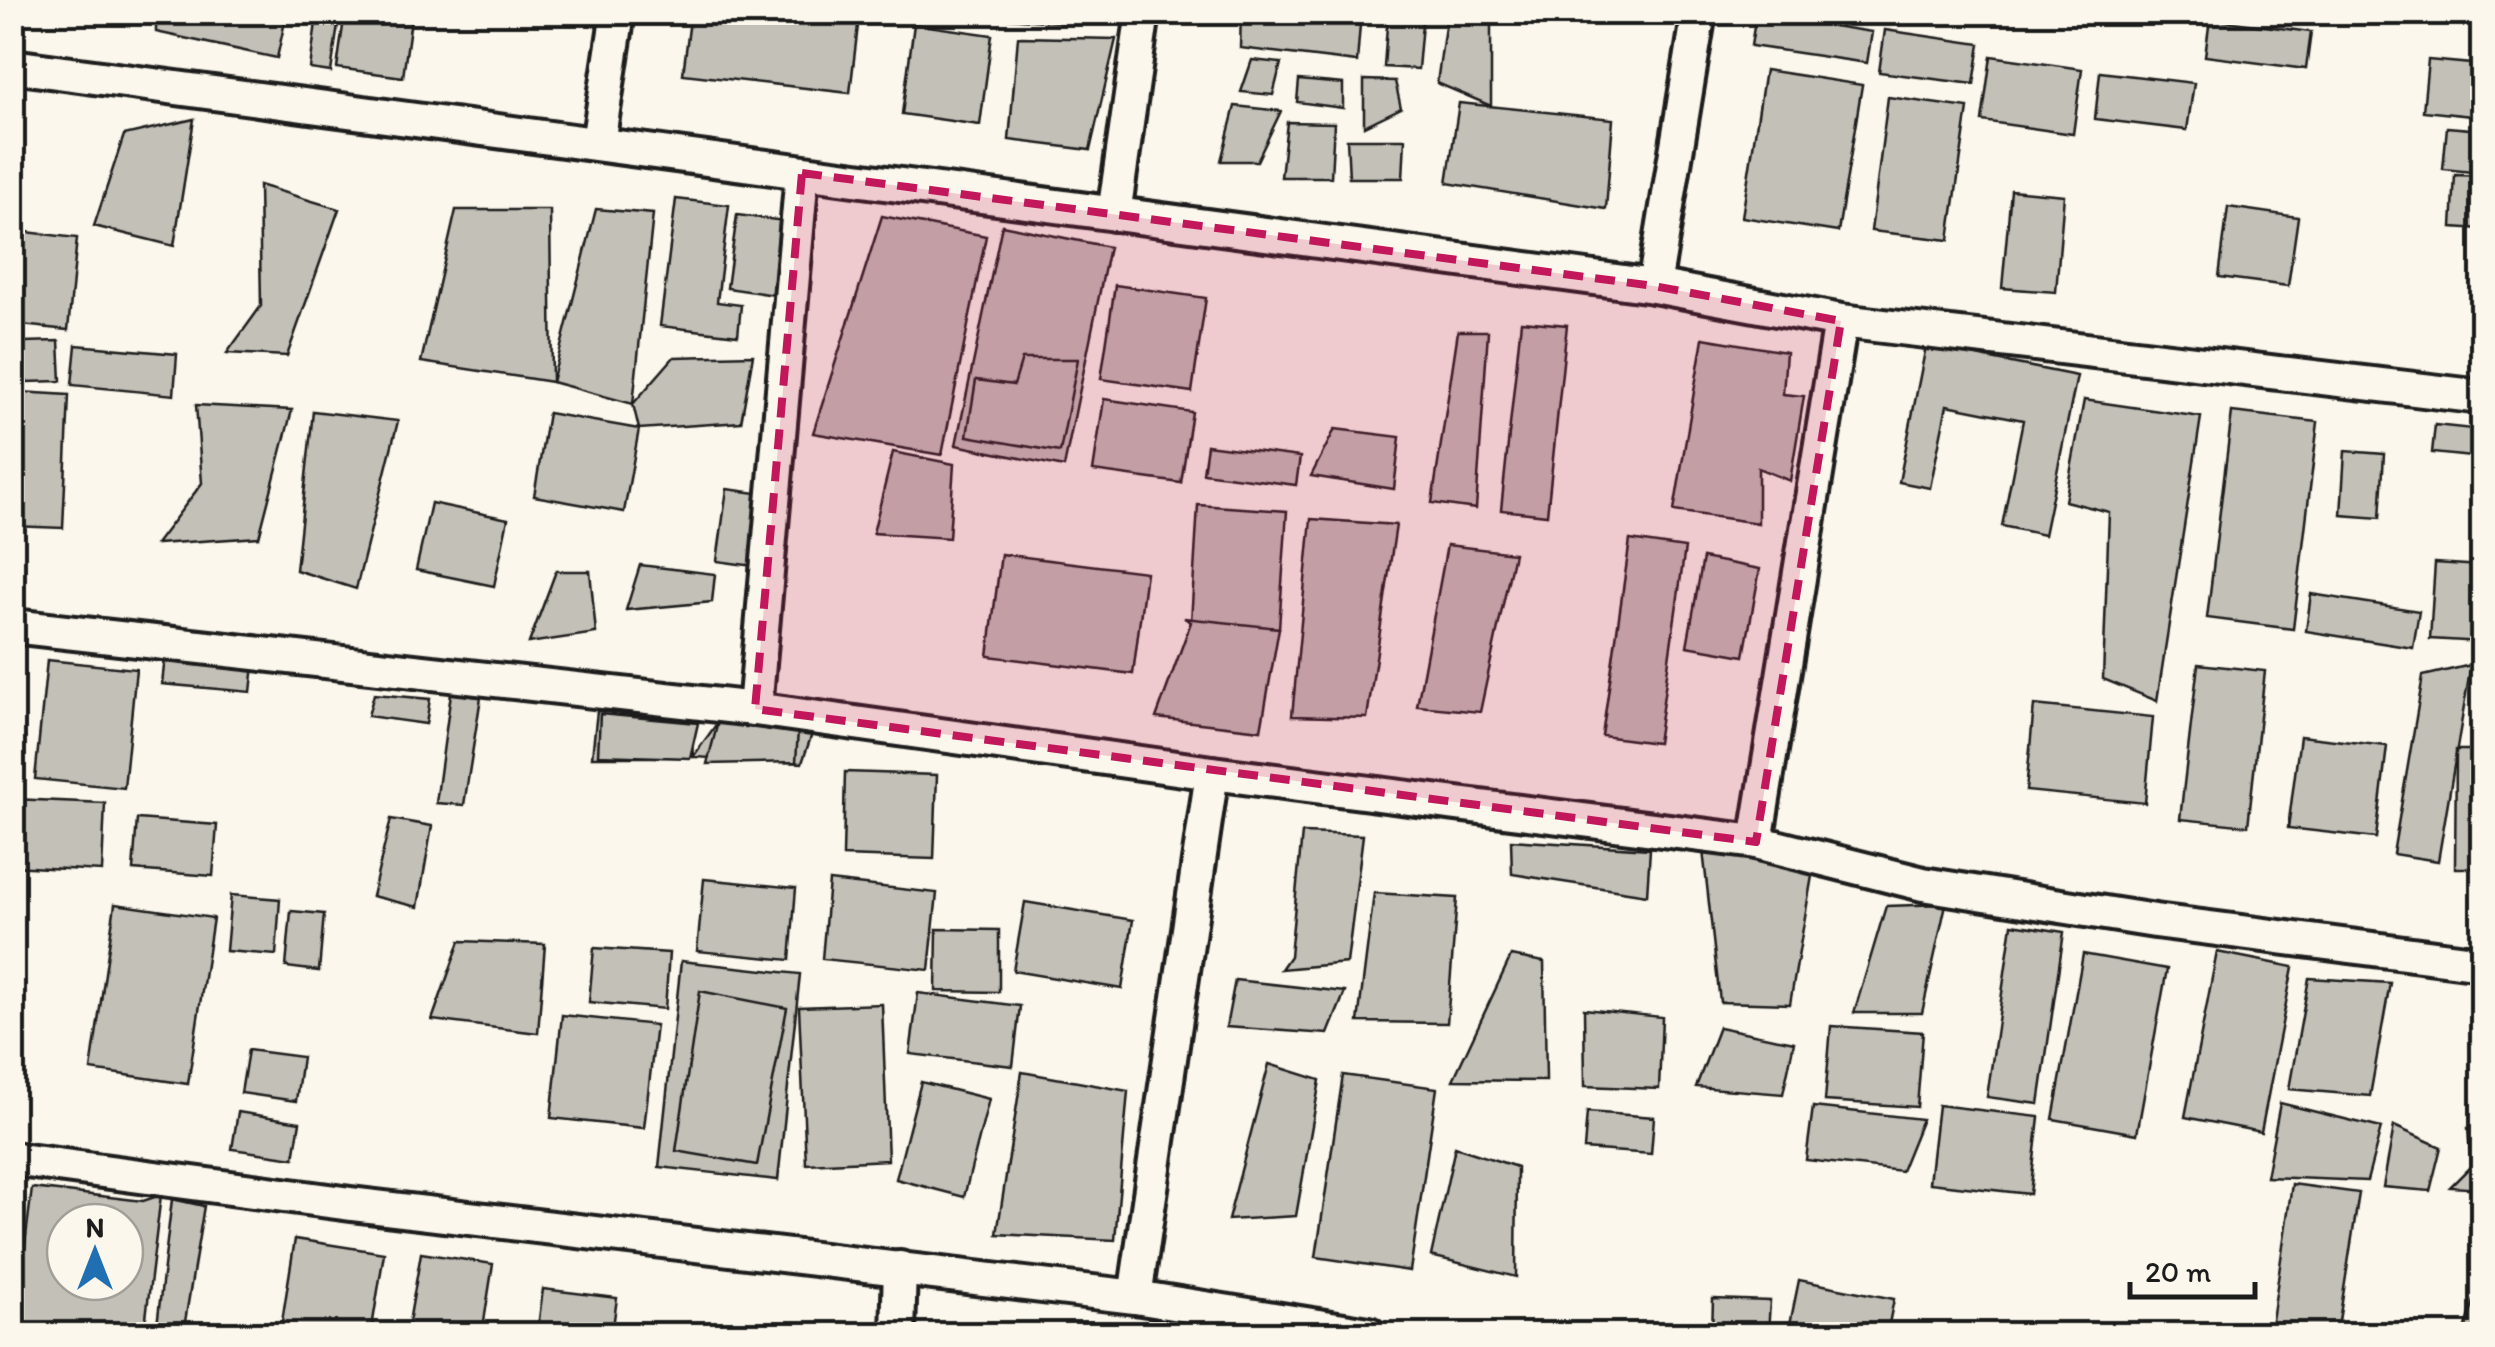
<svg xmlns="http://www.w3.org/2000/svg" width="2495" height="1347" font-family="Itim,sans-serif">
	<rect width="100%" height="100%" fill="#fbf7ec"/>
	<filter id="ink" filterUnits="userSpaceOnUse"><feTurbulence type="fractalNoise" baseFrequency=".01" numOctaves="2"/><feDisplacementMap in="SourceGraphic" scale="20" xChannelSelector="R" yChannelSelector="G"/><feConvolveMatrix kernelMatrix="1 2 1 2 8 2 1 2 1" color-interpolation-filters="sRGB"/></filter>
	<g filter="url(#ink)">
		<!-- building -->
		<g fill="#c3c0b8" stroke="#1c1c1c" stroke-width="2.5" fill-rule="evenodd">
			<path d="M156 12H287L277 58 156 32Z"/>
			<path d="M345 12H412L403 77 337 68Z"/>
			<path d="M691 12H816L859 17 850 93 683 74Z"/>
			<path d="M935 12H1074L1069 23Z"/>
			<path d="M1241 12H1361L1357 62 1240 48Z"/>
			<path d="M1388 12H1423L1418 69 1384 67Z"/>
			<path d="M1447 12H1491V106L1437 83Z"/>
			<path d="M1756 14 1872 32 1867 63 1751 46Z"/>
			<path d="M2210 19 2311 32 2306 69 2205 56Z"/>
			<path d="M316 22 338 25 331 72 310 69Z"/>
			<path d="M914 24 992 35 980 125 902 114Z"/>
			<path d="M1885 30 1980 44 1974 84 1879 72Z"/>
			<path d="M1018 37 1116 39 1090 150 1009 140Z"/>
			<path d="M1991 56 2082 69 2073 134 1982 121Z"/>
			<path d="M1252 60 1281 63 1273 95 1241 92Z"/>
			<path d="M2428 60 2482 65V117L2423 111Z"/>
			<path d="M1765 70 1862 85 1838 232 1742 217Z"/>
			<path d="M2100 72 2194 83 2187 130 2095 119Z"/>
			<path d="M1299 80 1343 84V108L1297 102Z"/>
			<path d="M1364 80 1395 81 1401 108 1364 126Z"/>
			<path d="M1888 97 1968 108 1949 240 1871 231Z"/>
			<path d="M1459 103 1613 119 1606 209 1447 183Z"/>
			<path d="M1235 106 1281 111 1257 161H1221Z"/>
			<path d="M194 119 174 246 94 226 124 135Z"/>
			<path d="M1287 122 1334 123 1331 177H1281Z"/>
			<path d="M2447 127 2482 130V173L2443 169Z"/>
			<path d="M1347 139H1405L1403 178H1349Z"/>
			<path d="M2455 175 2482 176V229L2452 227Z"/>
			<path d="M259 185 339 209 287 356 227 353 261 306Z"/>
			<path d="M2011 190 2064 195 2056 292 2002 288Z"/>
			<path d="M676 199 729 205 717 302 741 305 738 335 660 326Z"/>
			<path d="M2228 207 2298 217 2288 286 2219 277Z"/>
			<path d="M596 209 653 214 633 404 552 382Z"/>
			<path d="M456 210H550L552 382 421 362Z"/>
			<path d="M737 215 785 221 775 295 727 288Z"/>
			<path d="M882 216 986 236 942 455 813 433Z"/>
			<path d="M1002 225 1109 247 1064 467 956 445Z"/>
			<path d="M18 231 77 238 68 330 12 324Z"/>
			<path d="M1115 285 1206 298 1192 392 1101 379Z"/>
			<path d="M1521 321 1567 325 1547 515 1501 510Z"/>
			<path d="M1458 331H1488L1476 509 1432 503Z"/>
			<path d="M1703 338 1786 352 1783 394 1804 396 1790 481 1758 468V523L1674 511Z"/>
			<path d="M59 341 61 381 26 382 24 342Z"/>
			<path d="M76 345 177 354 174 395 72 385Z"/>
			<path d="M1926 346 2077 376 2044 535 2002 526 2023 420 1947 405 1930 488 1899 482Z"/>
			<path d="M753 355 741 422 639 429 633 404 674 357Z"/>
			<path d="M1022 359H1078L1060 452 967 436 976 380 1014 385Z"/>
			<path d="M19 392 69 395 63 528 12 526Z"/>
			<path d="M1104 399 1192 412 1181 483 1093 471Z"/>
			<path d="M2084 400 2201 417 2157 701 2103 679 2109 512 2065 501Z"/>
			<path d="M196 405 292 410 259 537 156 544 202 483Z"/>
			<path d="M313 411 398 421 356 589 296 570Z"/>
			<path d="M2232 412 2318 422 2293 629 2207 618Z"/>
			<path d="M548 413 639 429 624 512 534 496Z"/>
			<path d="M2435 425 2482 430V458L2432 453Z"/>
			<path d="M1335 429 1400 437 1394 489 1311 476Z"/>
			<path d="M1207 445 1300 457 1296 485 1203 473Z"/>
			<path d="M2345 451 2384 454 2380 518 2341 515Z"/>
			<path d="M893 452 954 464 949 538 873 533Z"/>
			<path d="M727 489 764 494 754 566 717 561Z"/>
			<path d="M431 503 508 519 494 586 416 570Z"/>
			<path d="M1198 505 1287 511 1279 628 1191 622Z"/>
			<path d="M1311 519 1396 525 1367 718 1292 716Z"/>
			<path d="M1630 540 1685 548 1657 743 1602 736Z"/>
			<path d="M1447 545 1514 553 1480 712 1417 706Z"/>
			<path d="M1001 554 1146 572 1133 674 988 656Z"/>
			<path d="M1703 558 1760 569 1744 656 1687 646Z"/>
			<path d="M2435 563 2482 566V642L2430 639Z"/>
			<path d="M640 565 715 574 712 602 626 610Z"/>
			<path d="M556 571H590L596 633 529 643Z"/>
			<path d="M2311 594 2419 611 2413 648 2306 631Z"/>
			<path d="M1184 618 1279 628 1261 730 1156 718 1191 622Z"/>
			<path d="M165 656 254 665 251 692 162 684Z"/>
			<path d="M47 660 136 669 124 788 35 779Z"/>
			<path d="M2198 664 2265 671 2248 826 2180 819Z"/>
			<path d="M2471 665 2438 861 2393 854 2423 676Z"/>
			<path d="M451 693 481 697 464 805 436 803Z"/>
			<path d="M374 694 430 699 426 724 368 716Z"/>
			<path d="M2034 705 2153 717 2145 803 2026 791Z"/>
			<path d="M597 711 691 722 693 757H592Z"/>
			<path d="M600 714 698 723 690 758 598 755Z"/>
			<path d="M720 719 812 734 802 763 693 757Z"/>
			<path d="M718 722 798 730 796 762 707 764Z"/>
			<path d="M2300 736 2387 746 2376 838 2288 828Z"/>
			<path d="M2456 750H2482V868H2455Z"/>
			<path d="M845 772 937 775 934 859 843 856Z"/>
			<path d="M12 799 105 803 102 871 12 866Z"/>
			<path d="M137 819 217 825 213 876 133 870Z"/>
			<path d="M391 819 432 826 418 907 372 896Z"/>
			<path d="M1302 833 1363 835 1347 963 1281 969 1290 956Z"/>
			<path d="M1511 840 1650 849 1647 895 1512 874Z"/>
			<path d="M1703 850 1813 870 1790 1004 1720 1002Z"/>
			<path d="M704 879 796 888 790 960 697 951Z"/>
			<path d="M829 881 937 893 929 970 822 959Z"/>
			<path d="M1374 893 1457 898 1447 1023 1358 1022Z"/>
			<path d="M231 895 280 899 276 955 226 951Z"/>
			<path d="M1025 902 1133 920 1122 989 1013 971Z"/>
			<path d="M115 904 213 918 188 1084 91 1070Z"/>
			<path d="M1946 904 1922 1013H1854L1886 906Z"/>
			<path d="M291 911 324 914 319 971 286 967Z"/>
			<path d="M2012 924 2064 932 2039 1104 1987 1097Z"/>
			<path d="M937 929 999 930V992L936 991Z"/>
			<path d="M460 941 545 944 538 1033 432 1020Z"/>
			<path d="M594 948 669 953 665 1009 589 1002Z"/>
			<path d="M2217 952 2293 967 2261 1132 2185 1117Z"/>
			<path d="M2083 954 2167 969 2137 1134 2053 1119Z"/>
			<path d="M1511 956 1544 962 1546 1081 1453 1080Z"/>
			<path d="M681 961 800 974 778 1180 659 1167Z"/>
			<path d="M2309 978 2390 983 2370 1096 2289 1089Z"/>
			<path d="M1235 980 1345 992 1328 1034 1226 1027Z"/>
			<path d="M700 991 787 1008 757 1165 676 1151Z"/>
			<path d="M918 993 1020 1006 1013 1066 910 1054Z"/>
			<path d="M882 1004 888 1160 806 1164 799 1007Z"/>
			<path d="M1584 1009 1662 1017 1659 1089 1585 1086Z"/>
			<path d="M562 1015 656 1025 644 1128 551 1118Z"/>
			<path d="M1831 1026 1923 1032 1917 1107 1825 1101Z"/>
			<path d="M1719 1027 1794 1042 1783 1094 1696 1087Z"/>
			<path d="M248 1050 302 1057 296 1101 241 1093Z"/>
			<path d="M1269 1064 1320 1080 1296 1216 1228 1220Z"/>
			<path d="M1022 1072 1128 1091 1115 1240 997 1234Z"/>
			<path d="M1343 1075 1437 1088 1410 1271 1316 1257Z"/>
			<path d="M921 1082 989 1099 964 1197 896 1179Z"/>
			<path d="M2280 1103 2381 1128 2367 1181 2266 1177Z"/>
			<path d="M1938 1105 2039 1117 2030 1194 1929 1183Z"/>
			<path d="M1813 1107 1922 1119 1901 1171 1806 1160Z"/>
			<path d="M238 1112 300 1122 294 1158 232 1149Z"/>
			<path d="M1587 1112 1654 1117 1651 1154 1584 1149Z"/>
			<path d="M2394 1126 2441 1147 2430 1191 2383 1187Z"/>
			<path d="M2468 1128H2482V1189L2450 1187 2471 1166Z"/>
			<path d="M1455 1147 1517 1167 1516 1277 1431 1256Z"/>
			<path d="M2292 1184 2359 1193 2337 1334H2270Z"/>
			<path d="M32 1188 143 1201 161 1195 144 1334H14ZM65 1222H125V1282H65Z"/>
			<path d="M172 1199 204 1206 183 1334H156Z"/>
			<path d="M295 1239 384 1253 371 1334H280Z"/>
			<path d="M421 1253 493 1264 482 1334H407Z"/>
			<path d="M2482 1274V1334H2464Z"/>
			<path d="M1799 1280 1894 1299 1887 1334H1788Z"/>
			<path d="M543 1289 617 1298 612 1334H537Z"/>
			<path d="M1713 1299 1770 1301 1768 1334H1712Z"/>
			<path d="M859 1325 893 1329V1334H859Z"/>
			<path d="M1106 1325 1186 1334H1105Z"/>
			<path d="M998 1326 1054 1334H997Z"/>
		</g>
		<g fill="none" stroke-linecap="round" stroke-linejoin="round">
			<defs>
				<g id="street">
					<path d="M12 66 1654 286 1841 321 2482 397"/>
					<path d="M598 143 618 12"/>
					<path d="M1114 214 1143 12"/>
					<path d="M1654 286 1699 12"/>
					<path d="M12 626 755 709 1212 773 1756 842 1923 884 2155 921 2482 963"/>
					<path d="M755 709 802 173"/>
					<path d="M1756 842 1841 321"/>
					<path d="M12 1159 351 1204 1135 1297 1369 1334"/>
					<path d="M1135 1297 1212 773"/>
					<path d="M898 1334 900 1268"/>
				</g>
			</defs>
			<!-- street casing -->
			<use href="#street" stroke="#1c1c1c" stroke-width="40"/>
			<!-- street -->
			<use href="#street" stroke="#fbf7ec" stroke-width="32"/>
		</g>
	</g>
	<!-- marked area -->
	<path fill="#c2185b" fill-opacity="0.2" stroke="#c2185b" stroke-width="8" stroke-dasharray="20 12" stroke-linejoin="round" d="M802 173 1654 286 1841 321 1756 842 755 709Z"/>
	<!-- margin -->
	<rect width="2495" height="1347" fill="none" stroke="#fbf7ec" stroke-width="50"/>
	<rect x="25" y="25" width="2445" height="1297" fill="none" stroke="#1c1c1c" stroke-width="4" filter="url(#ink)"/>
	<!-- north arrow -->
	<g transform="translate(95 1252)"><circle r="48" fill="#fbf7ec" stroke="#a29f99" stroke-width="2.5"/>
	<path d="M0-8L18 38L0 25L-18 38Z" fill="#1f6fb2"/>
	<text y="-15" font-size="28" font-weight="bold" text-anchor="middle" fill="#1c1c1c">N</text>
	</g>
	<!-- scale -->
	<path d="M2130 1282v15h125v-15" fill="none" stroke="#1c1c1c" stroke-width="5"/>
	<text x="2145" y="1282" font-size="30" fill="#1c1c1c" stroke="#fbf7ec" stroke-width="8" paint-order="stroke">20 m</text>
</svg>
